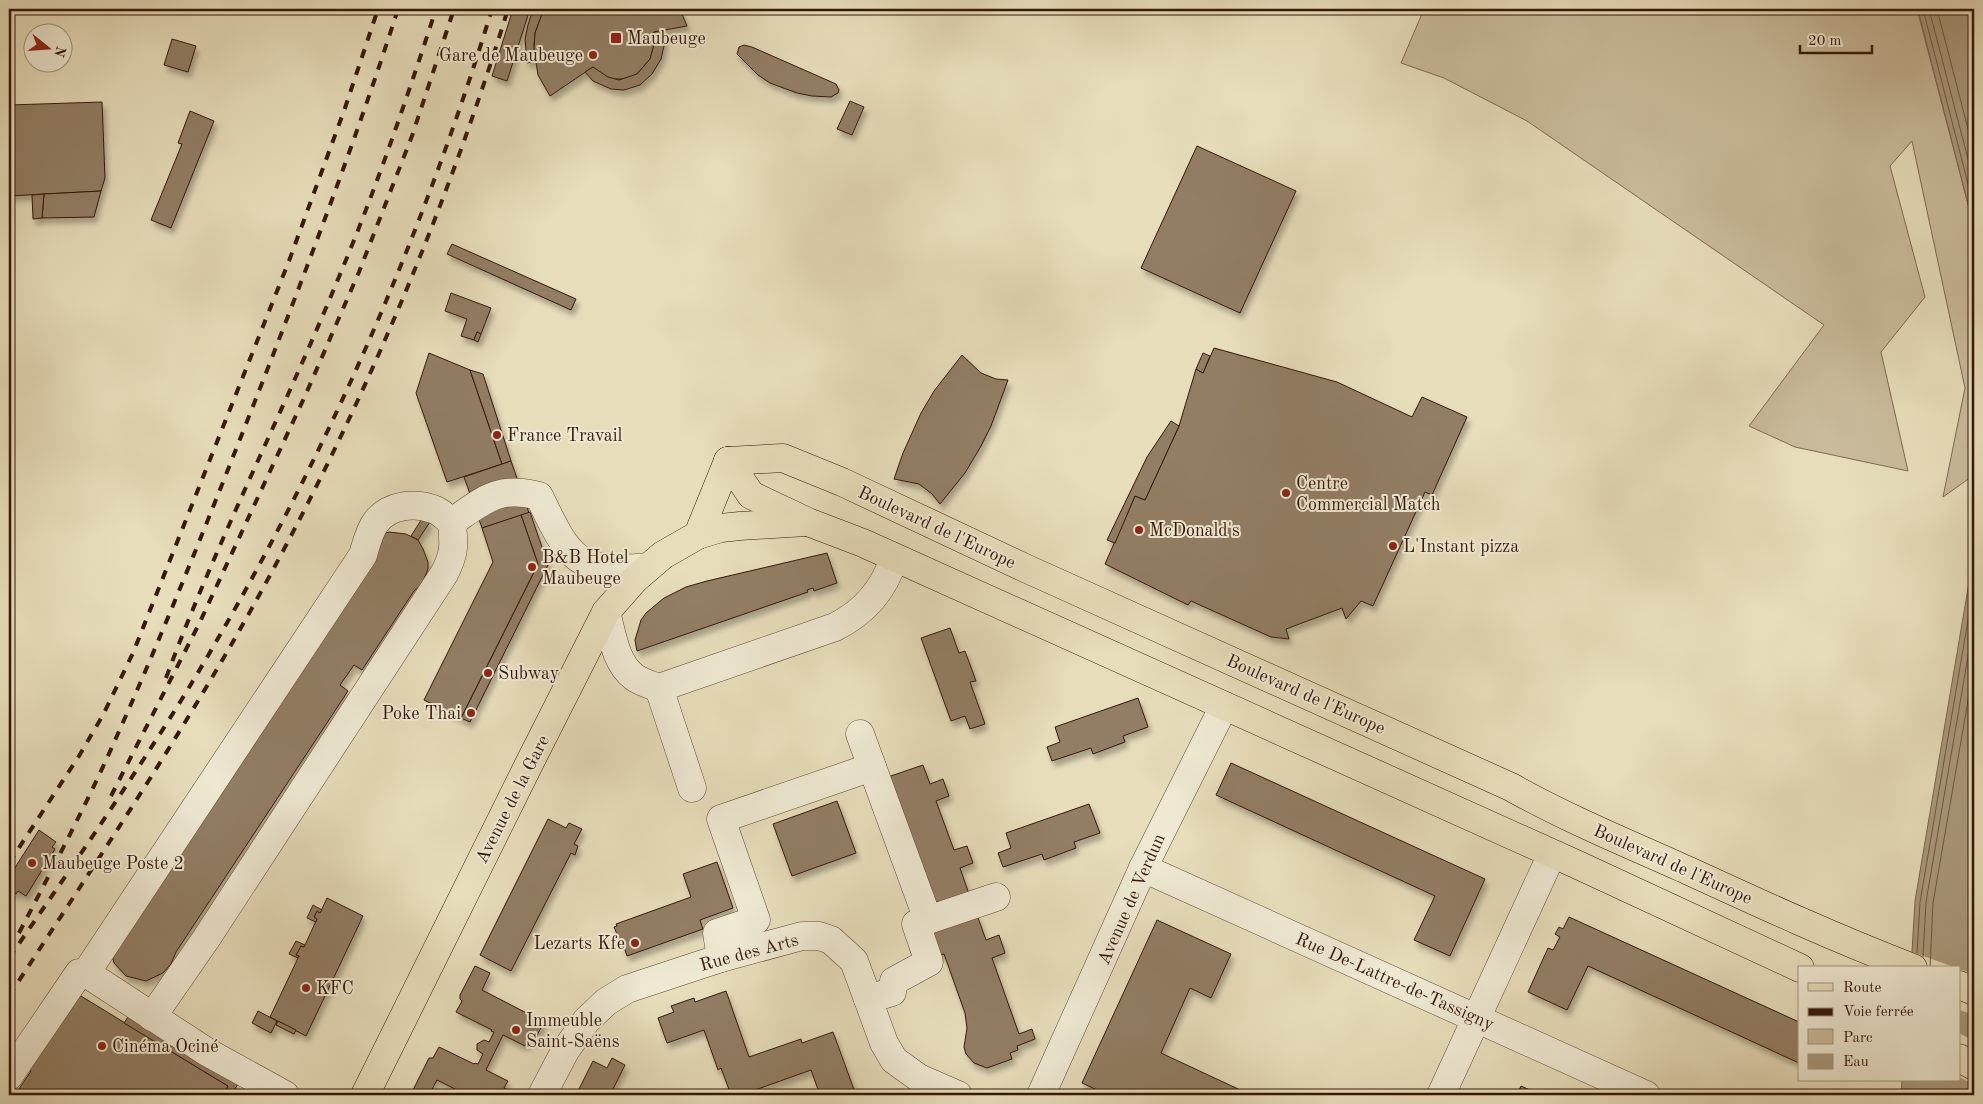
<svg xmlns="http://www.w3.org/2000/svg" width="1983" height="1104" font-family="'Old Standard TT',serif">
	<defs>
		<filter id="shadow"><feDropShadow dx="3" dy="5.5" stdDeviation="2.5" flood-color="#0004"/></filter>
	</defs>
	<rect width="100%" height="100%" fill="#e7ddbb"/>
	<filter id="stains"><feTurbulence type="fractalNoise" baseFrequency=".004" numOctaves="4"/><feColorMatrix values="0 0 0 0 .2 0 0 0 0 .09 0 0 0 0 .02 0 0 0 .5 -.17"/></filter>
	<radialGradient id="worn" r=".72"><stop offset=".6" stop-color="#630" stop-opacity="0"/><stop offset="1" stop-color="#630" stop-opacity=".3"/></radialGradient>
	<!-- green -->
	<path fill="#c9bb9c" stroke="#7f6952" d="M1424 9H1917L1974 227V475L1943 497 1965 388 1912 141 1890 166 1925 297 1881 352 1908 471 1795 447 1749 426 1824 325 1527 121 1444 78 1401 63Z"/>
	<!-- water -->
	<g fill="#aa9a7e" stroke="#7b664e">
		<path d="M1917 9H1974V227L1918 10Z"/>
		<path d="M1974 553V1095H1901L1902 1080H1959V968H1911L1915 901Z"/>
	</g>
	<!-- pier -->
	<g fill="#e7ddbb">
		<path d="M1909 951 1912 952 1957 968H1908Z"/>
		<path d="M1959 969 1974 974V1015L1959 1010Z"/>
		<path d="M1959 1033 1974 1041V1085L1959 1077Z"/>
	</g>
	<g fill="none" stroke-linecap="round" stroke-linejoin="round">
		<!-- shore -->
		<g stroke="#705842" stroke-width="1">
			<path d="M1923 9 1974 207"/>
			<path d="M1929 9 1974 182"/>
			<path d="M1937 9 1974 152"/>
			<path d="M1917 953 1920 902 1974 585"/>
			<path d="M1923 957 1926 902 1974 621"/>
			<path d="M1930 968 1933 903 1974 666"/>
		</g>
	</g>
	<!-- building -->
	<g fill="#927e65" stroke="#351707" filter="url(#shadow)">
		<path d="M513 9H530L507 81 492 76Z"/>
		<path d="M533 9H544L535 33 534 44 536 61 527 63 525 39 528 25Z"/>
		<path d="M544 9H680L687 26 654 32V45L650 59 637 74 626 79H613L603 75 593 67 550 96 538 75 534 50 535 33Z"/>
		<path d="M664 30V46L661 59 652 74 640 85 624 90 611 89 593 81 585 72 593 67 608 77 619 80 637 74 650 59 654 45V32Z"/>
		<path d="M172 39 196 46 188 72 164 65Z"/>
		<path d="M744 45 752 47 836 84 839 90 838 93 831 97 812 96 797 93 770 83 758 75 737 54 739 47Z"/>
		<path d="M850 101 864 107 852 135 837 129Z"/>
		<path d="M102 102 105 178 101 191 9 196V105Z"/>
		<path d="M190 111 214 121 171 228 151 220 182 144 178 143Z"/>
		<path d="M1197 146 1296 191 1240 313 1141 268Z"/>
		<path d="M101 191 94 217 42 218 44 194Z"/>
		<path d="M44 194 42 218 33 219 32 195Z"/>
		<path d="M452 244 576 299 571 310 447 254Z"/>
		<path d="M451 293 491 308 481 334 477 332 474 340 461 336 467 319 445 311Z"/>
		<path d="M477 332 481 334 478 342 474 340Z"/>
		<path d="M1214 348 1337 382 1412 417 1422 397 1467 417 1432 495 1425 492 1373 606 1361 601 1346 619 1342 608 1286 629 1289 639 1271 637 1191 601 1188 605 1105 564 1135 496 1145 500 1179 426 1196 369 1203 373Z"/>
		<path d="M429 353 470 370 502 464 447 482 416 393Z"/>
		<path d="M1203 353 1210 356 1203 373 1196 369Z"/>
		<path d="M962 355 981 373 996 379 1008 380 991 426 981 446 965 473 940 504 932 494 919 484 894 479 903 453 921 413 934 391Z"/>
		<path d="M470 370 483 374 511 461 502 464Z"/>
		<path d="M1171 421 1179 426 1145 500 1135 496 1115 543 1107 540 1147 457Z"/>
		<path d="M511 461 529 513 482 528 464 477Z"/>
		<path d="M530 512 548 565 470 722 461 718 538 564 521 515Z"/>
		<path d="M521 515 538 564 461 718 424 700 493 562 482 528Z"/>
		<path d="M423 517 430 522 418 540 411 536Z"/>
		<path d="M389 532 406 534 418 540 423 549 428 562V569L422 584 414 591 362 670 354 665 340 685 348 691 176 952 171 964 163 973 146 981 126 976 114 963 112 956 382 534Z"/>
		<path d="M827 553 837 583 814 591 813 588 807 590 808 592 637 651 635 640 641 620 646 613 664 598 686 587 707 581Z"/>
		<path d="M950 628 959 653 965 651 976 681 970 682 985 724 970 729 965 716 951 721 921 638Z"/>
		<path d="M1138 698 1148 727 1123 736 1125 742 1093 754 1091 748 1052 761 1047 747 1060 742 1055 727Z"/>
		<path d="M1231 763 1485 879 1450 956 1414 940 1435 896 1216 795Z"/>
		<path d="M923 765 930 784 943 779 949 796 936 801 954 850 967 846 973 863 960 868 969 894 940 904 939 901 927 906 882 779Z"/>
		<path d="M837 801 856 853 792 876 773 824Z"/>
		<path d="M1089 804 1100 833 1074 842 1076 848 1044 860 1042 854 1003 867 998 853 1011 848 1006 833Z"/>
		<path d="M548 819 566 828 569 823 582 829 574 844 578 846 575 855 571 853 511 971 480 955Z"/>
		<path d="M39 830 56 842 52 847 55 849 26 896 18 891 16 894 9 890V877Z"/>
		<path d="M717 862 733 908 700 920 703 929 627 956 621 938 619 939 614 927 617 926 616 924 691 897 683 874Z"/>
		<path d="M327 898 363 916 306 1036 270 1017 299 956 296 955 301 946 304 947 317 919 314 917 317 911 320 913Z"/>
		<path d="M313 905 322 910 320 913 317 911 314 917 317 919 316 922 307 918Z"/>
		<path d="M977 915 986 940 999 935 1005 953 992 958 1019 1034 1032 1029 1035 1039 1017 1046 1018 1050 1010 1053 1012 1059 987 1068 974 1063 966 1054 964 1047 967 1028 965 1013 944 954 934 957 924 927Z"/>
		<path d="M1569 917 1799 1022V1063L1588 966 1567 1010 1528 992 1548 948 1553 950 1560 937 1555 934 1559 927 1563 929Z"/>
		<path d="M1157 920 1231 954 1211 998 1190 988 1161 1053 1251 1095H1108L1082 1083Z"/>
		<path d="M296 941 305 945 304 947 301 946 296 955 299 956 298 958 289 954Z"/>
		<path d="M475 966 490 973 482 990 544 1022 534 1041 529 1039 525 1046 503 1035 486 1070 508 1081 504 1088 510 1091 508 1095H467L437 1080 429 1095H425L413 1090 429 1058H433L439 1047 474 1064 475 1063 478 1064 483 1054 477 1050V1044L484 1040 489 1042 494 1032 491 1031 492 1030 456 1012 462 1001 460 999V995Z"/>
		<path d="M726 991 749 1057 801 1039 802 1043 833 1032 856 1095H820L811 1070 741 1095H731L721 1068 718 1070 704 1030 667 1043 658 1018 674 1012 671 1006 694 998 695 1002Z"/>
		<path d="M76 993 228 1086 223 1095H15L31 1071 28 1070Z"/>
		<path d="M258 1011 277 1021 271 1033 252 1023Z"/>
		<path d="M128 1017 238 1084 231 1095H223L228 1086 124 1023Z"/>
		<path d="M278 1021 296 1030 294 1034 276 1025Z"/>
		<path d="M612 1058 625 1065 610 1095H576L593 1061 607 1068Z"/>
		<path d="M1521 1086 1541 1095H1517Z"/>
	</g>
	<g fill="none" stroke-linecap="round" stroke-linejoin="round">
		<defs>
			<g id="minor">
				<path d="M452 522C484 500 498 485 539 496 568 556 575 575 648 567"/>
				<path d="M606 612C612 633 615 663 634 677 641 682 651 685 659 688L835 627C865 612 884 590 894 558"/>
				<path d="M659 688 692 788"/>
				<path d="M860 734 928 920"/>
				<path d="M1143 868 1646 1095"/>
				<path d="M721 958 717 933 756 920 721 819 872 767"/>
				<path d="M86 973 363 555C366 545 369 531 376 522 389 505 414 502 433 509 440 511 446 518 452 522 454 546 455 553 444 574L206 939 152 1017"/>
				<path d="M868 999 892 992 894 981 929 962 916 924 996 897"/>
				<path d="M9 1076 79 973H86L207 1052 285 1095"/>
				<path d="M542 1095 565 1051 586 1021 606 1002 627 989 721 958 802 936H819L831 940 854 961 884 1043 894 1060 919 1078 958 1095"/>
				<path d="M1041 1095 1143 868 1224 706"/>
				<path d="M1441 1095 1552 854"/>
			</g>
			<g id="major">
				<path d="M728 461 783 458 842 482 1025 568 1511 787C1568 819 1629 844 1689 871 1763 905 1837 939 1913 968"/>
				<path d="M728 461 751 495 808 522 863 543 1578 865 1800 968"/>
				<path d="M698 535 728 461"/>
				<path d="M1959 985 1974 991"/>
				<path d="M1959 1058 1974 1066"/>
				<path d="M365 1095 530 762 606 612 635 579 663 555 698 535 721 528 740 526 806 522"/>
			</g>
		</defs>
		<!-- minor casing -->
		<use href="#minor" stroke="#624834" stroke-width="29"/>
		<!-- major casing -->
		<use href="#major" stroke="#351707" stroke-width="29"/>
		<!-- minor -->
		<use href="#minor" stroke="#efe9d3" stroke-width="28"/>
		<!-- major -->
		<use href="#major" stroke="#e7ddbb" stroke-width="28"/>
		<!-- rail -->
		<g stroke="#351707" stroke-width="4" stroke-dasharray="9 9" stroke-linecap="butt">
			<path d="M166 678C217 540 285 409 341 272 377 186 407 98 436 9"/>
			<path d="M111 796 199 624 305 396 359 272 412 136 454 9"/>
			<path d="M9 863 79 756 103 715 133 653 289 261 345 108 378 9"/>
			<path d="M19 933C49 875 80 817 107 758 161 639 209 518 257 396 307 268 356 140 398 9"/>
			<path d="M9 958C68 873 127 787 182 699 314 483 418 251 492 9"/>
			<path d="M9 996C94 865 182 735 257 599 361 411 445 213 508 9"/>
		</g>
	</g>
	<!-- markers -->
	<g fill="#8f2418" stroke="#efe9d3" stroke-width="2">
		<rect x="610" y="32" width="12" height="12" rx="2.5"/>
		<circle cx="593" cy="55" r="5"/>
		<circle cx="497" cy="435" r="5"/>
		<circle cx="1286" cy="493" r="5"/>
		<circle cx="1139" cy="530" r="5"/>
		<circle cx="1393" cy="546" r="5"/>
		<circle cx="532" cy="567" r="5"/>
		<circle cx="488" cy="673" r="5"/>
		<circle cx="471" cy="713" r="5"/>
		<circle cx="32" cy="863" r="5"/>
		<circle cx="635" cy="943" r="5"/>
		<circle cx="306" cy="988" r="5"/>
		<circle cx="516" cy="1030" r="5"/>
		<circle cx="102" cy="1046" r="5"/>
	</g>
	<g text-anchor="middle" stroke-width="4" stroke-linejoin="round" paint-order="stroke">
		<!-- poi labels -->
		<g font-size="18" fill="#351707" stroke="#efe9d3" text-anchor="start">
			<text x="627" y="44">Maubeuge</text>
			<text x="583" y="61" text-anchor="end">Gare de Maubeuge</text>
			<text x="507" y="441">France Travail</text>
			<text x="1296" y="489">Centre<tspan x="1296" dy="21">Commercial Match</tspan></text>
			<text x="1149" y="536">McDonald's</text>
			<text x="1403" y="552">L'Instant pizza</text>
			<text x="542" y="563">B&amp;B Hotel<tspan x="542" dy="21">Maubeuge</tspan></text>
			<text x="498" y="679">Subway</text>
			<text x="461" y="719" text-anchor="end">Poke Thai</text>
			<text x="42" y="869">Maubeuge Poste 2</text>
			<text x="625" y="949" text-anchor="end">Lezarts Kfe</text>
			<text x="316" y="994">KFC</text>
			<text x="526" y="1026">Immeuble<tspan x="526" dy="21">Saint-Saëns</tspan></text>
			<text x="112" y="1052">Cinéma Ociné</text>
		</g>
		<!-- street labels -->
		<g font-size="18" fill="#351707" stroke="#efe9d3">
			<text transform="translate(937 527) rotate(25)" y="6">Boulevard de l'Europe</text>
			<text transform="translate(1306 694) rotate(24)" y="6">Boulevard de l'Europe</text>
			<text transform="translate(512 799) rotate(-63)" y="6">Avenue de la Gare</text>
			<text transform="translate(1673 864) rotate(24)" y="6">Boulevard de l'Europe</text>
			<text transform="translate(1131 899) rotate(-66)" y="6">Avenue de Verdun</text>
			<text transform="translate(749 952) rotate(-15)" y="6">Rue des Arts</text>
			<text transform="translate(1395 981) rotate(24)" y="6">Rue De-Lattre-de-Tassigny</text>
		</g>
	</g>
	<!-- margin -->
	<rect width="1983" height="1104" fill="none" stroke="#e7ddbb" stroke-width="30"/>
	<rect x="10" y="10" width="1963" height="1084" fill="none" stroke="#351707" stroke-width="2.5"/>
	<rect x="15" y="15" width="1953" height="1074" fill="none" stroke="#351707"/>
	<!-- legend -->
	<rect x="1798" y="966" width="162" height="115" fill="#efe9d3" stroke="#a59581"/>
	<rect x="1808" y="983" width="25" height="8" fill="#e7ddbb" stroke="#a59581"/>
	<text x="1843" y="992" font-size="15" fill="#351707">Route</text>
	<rect x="1808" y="1008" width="25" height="8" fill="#351707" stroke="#a59581"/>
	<text x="1843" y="1016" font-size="15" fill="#351707">Voie ferrée</text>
	<rect x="1808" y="1029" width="25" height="15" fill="#c9bb9c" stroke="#a59581"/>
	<text x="1843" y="1042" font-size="15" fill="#351707">Parc</text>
	<rect x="1808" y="1054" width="25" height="15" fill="#aa9a7e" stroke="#a59581"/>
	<text x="1843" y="1066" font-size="15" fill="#351707">Eau</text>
	<!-- north arrow -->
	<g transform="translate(48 48) rotate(107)"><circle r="24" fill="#efe9d3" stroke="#a59581"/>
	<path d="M0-4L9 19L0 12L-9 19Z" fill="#8f2418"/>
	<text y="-8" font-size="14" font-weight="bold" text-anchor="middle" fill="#351707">N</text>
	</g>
	<!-- scale -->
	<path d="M1800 45v8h72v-8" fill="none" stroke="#351707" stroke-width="2.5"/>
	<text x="1808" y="45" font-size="15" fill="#351707" stroke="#efe9d3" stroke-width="4" paint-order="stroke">20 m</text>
	<rect width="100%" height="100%" filter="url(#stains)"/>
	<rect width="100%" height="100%" fill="url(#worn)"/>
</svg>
